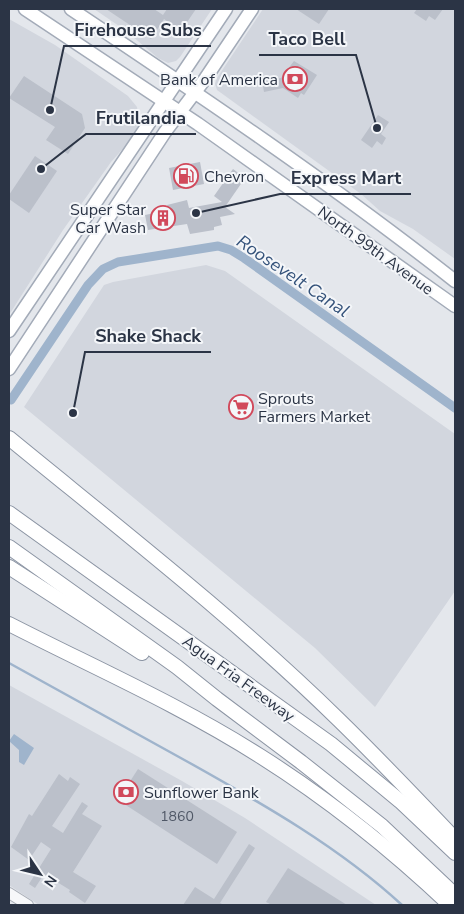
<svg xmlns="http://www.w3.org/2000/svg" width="464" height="914" font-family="'Nunito Sans',sans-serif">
	<rect width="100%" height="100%" fill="#e4e7ec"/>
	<!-- built -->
	<g fill="#d2d6de">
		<path d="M94 9H212L180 57 176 61 168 63 158 58 125 30Z"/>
		<path d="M263 9H455V259L413 229 380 211 361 194 217 90 215 84 217 78Z"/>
		<path d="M9 19 55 45 128 96 137 107 139 122 136 134 111 162 63 230 9 315Z"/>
		<path d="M206 265 225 271 455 434V591L375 707 315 648 24 407 104 285 113 282Z"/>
		<path d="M9 685 182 781 245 818 376 905H39L9 885Z"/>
	</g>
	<!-- water -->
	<path fill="#9fb4cc" d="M14 734 34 748 24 765 19 762V750L9 741Z"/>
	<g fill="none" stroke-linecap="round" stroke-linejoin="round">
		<!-- stream -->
		<path stroke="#9fb4cc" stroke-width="2.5" d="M9 663C69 696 129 729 188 762 263 804 339 847 402 905"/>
		<!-- canal -->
		<path stroke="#9fb4cc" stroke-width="9" d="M11 400 88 285 103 269 118 262 218 246 231 250 244 258 455 408"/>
	</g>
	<!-- building -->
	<g fill="#bbc0ca">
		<path d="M106 9H154L163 15 167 9H196L181 31 164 19 151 39Z"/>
		<path d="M296 9H329L319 24Z"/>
		<path d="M417 9H443L435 20 429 16 426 21 414 13Z"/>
		<path d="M294 61 317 75 304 95 301 93 298 98 283 88 264 92 262 81 281 78Z"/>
		<path d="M24 76 82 114 85 128 68 154 46 140 55 127 9 98Z"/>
		<path d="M378 115 389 122 381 134 386 138 382 145 377 141 372 148 361 140Z"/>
		<path d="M35 156 57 171 29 213 9 199V195Z"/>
		<path d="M200 162 204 184 173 190 169 168Z"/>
		<path d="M233 169 245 178 225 207 235 214 220 217 222 225 214 227V230L190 234 187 224 148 230 145 215 169 210 167 205 187 200 189 208 222 202 214 196Z"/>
		<path d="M138 769 237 832 217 864 118 800Z"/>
		<path d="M59 774 68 781 70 777 80 784 52 826 63 833 82 802 88 806 82 814 102 826 73 872 96 886 85 903 69 892 70 890 44 874 35 888 29 884 51 849 41 842 29 860 11 847 29 814 32 816Z"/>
		<path d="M249 844 255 848 220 903 224 905H183L195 887 214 899Z"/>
		<path d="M288 868 347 905H272L266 902Z"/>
	</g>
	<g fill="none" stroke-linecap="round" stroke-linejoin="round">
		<defs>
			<path id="minor" d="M9 893 28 905"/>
			<g id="major">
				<path d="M25 9 198 124 455 306"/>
				<path d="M71 9C201 96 332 184 455 281"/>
				<path d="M9 331 226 9"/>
				<path d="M9 369 165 132 205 79 252 9"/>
			</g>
			<g id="highway">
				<path d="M9 438C120 529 236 619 339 720 379 759 417 799 455 839"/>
				<path d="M9 513 331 744 400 801 455 853"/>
				<path d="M9 547 177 667 217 699 301 762 382 826 455 895"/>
				<path d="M9 567 142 653"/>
				<path d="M9 624C93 667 180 705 260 756 328 799 392 850 450 905"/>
			</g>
		</defs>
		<!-- minor casing -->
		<use href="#minor" stroke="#a9aeb7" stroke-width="12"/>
		<!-- major casing -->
		<use href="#major" stroke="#a3abb8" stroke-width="15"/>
		<!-- highway casing -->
		<use href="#highway" stroke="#8b94a3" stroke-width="16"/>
		<!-- minor -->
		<use href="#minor" stroke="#f7f8fa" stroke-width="10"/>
		<!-- major -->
		<use href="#major" stroke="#fff" stroke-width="12"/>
		<!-- highway -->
		<use href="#highway" stroke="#fff" stroke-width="14"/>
	</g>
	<!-- icons -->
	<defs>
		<symbol id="bank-ring" viewBox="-11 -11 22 22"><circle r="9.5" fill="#f4f6f9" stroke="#d1495b" stroke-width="1.5"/><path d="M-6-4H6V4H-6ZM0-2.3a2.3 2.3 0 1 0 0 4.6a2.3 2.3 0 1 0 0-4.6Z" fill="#d1495b"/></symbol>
		<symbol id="fuel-ring" viewBox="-11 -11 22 22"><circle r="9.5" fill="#f4f6f9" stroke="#d1495b" stroke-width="1.5"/><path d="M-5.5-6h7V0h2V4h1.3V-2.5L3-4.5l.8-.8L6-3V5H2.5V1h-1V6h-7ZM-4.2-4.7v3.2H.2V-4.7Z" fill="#d1495b"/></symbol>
		<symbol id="building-ring" viewBox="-11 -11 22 22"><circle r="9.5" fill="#f4f6f9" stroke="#d1495b" stroke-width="1.5"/><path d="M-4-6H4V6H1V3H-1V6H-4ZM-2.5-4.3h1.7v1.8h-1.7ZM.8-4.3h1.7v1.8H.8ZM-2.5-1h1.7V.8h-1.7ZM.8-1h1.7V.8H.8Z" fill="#d1495b"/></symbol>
		<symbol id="supermarket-ring" viewBox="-11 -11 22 22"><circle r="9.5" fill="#f4f6f9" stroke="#d1495b" stroke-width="1.5"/><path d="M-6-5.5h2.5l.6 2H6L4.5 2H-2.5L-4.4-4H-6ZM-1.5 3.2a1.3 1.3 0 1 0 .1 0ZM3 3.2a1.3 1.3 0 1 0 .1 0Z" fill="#d1495b"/></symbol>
	</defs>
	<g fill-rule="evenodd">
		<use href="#bank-ring" x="281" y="65" width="28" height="28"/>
		<use href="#fuel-ring" x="172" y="162" width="28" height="28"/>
		<use href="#building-ring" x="149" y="204" width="28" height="28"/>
		<use href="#supermarket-ring" x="227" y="393" width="28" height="28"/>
		<use href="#bank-ring" x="112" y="778" width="28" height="28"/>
	</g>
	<g text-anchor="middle" stroke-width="4" stroke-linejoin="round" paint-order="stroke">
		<!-- number labels -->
		<g font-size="14" fill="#4f5766">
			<text x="177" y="821">1860</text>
		</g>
		<!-- poi labels -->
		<g font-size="16" fill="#2b3445" stroke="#f4f6f9" text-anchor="start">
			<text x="278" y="85" text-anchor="end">Bank of America</text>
			<text x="204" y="182">Chevron</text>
			<text x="146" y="215" text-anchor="end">Super Star<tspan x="146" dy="18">Car Wash</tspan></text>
			<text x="258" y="404">Sprouts<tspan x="258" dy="18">Farmers Market</tspan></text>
			<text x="144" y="798">Sunflower Bank</text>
		</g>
		<!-- street labels -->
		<g font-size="16" fill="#2b3445" stroke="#f4f6f9">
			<text transform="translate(376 250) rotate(36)" y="6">North 99th Avenue</text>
			<text transform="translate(239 678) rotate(36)" y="6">Agua Fria Freeway</text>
		</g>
		<!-- water labels -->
		<g font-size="18" font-style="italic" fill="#34527a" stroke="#f4f6f9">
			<text transform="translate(293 276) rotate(34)" y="6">Roosevelt Canal</text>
		</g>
	</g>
	<!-- callouts -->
	<path fill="none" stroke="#2b3445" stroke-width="2" d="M50 110L64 46H211M377 128L356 55H259M41 169L86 134H196M196 213L280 194H411M73 413L85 352H211"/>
	<g fill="#2b3445" stroke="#f4f6f9" stroke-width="2">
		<circle cx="50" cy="110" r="5"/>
		<circle cx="377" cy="128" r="5"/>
		<circle cx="41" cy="169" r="5"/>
		<circle cx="196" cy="213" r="5"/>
		<circle cx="73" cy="413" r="5"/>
	</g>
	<g font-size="18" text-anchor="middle" font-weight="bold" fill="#2b3445" stroke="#f4f6f9" stroke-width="4" stroke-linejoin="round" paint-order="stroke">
		<text x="138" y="36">Firehouse Subs</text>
		<text x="307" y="45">Taco Bell</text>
		<text x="141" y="124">Frutilandia</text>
		<text x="346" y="184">Express Mart</text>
		<text x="148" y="342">Shake Shack</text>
	</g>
	<!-- border -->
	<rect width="464" height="914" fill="none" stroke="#2b3445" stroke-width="20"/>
	<!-- north arrow -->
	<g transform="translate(40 874) rotate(125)" stroke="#f4f6f9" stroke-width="4" paint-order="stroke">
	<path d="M0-4L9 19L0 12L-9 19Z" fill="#2b3445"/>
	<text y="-8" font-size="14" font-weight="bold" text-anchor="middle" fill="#2b3445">N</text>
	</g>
</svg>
